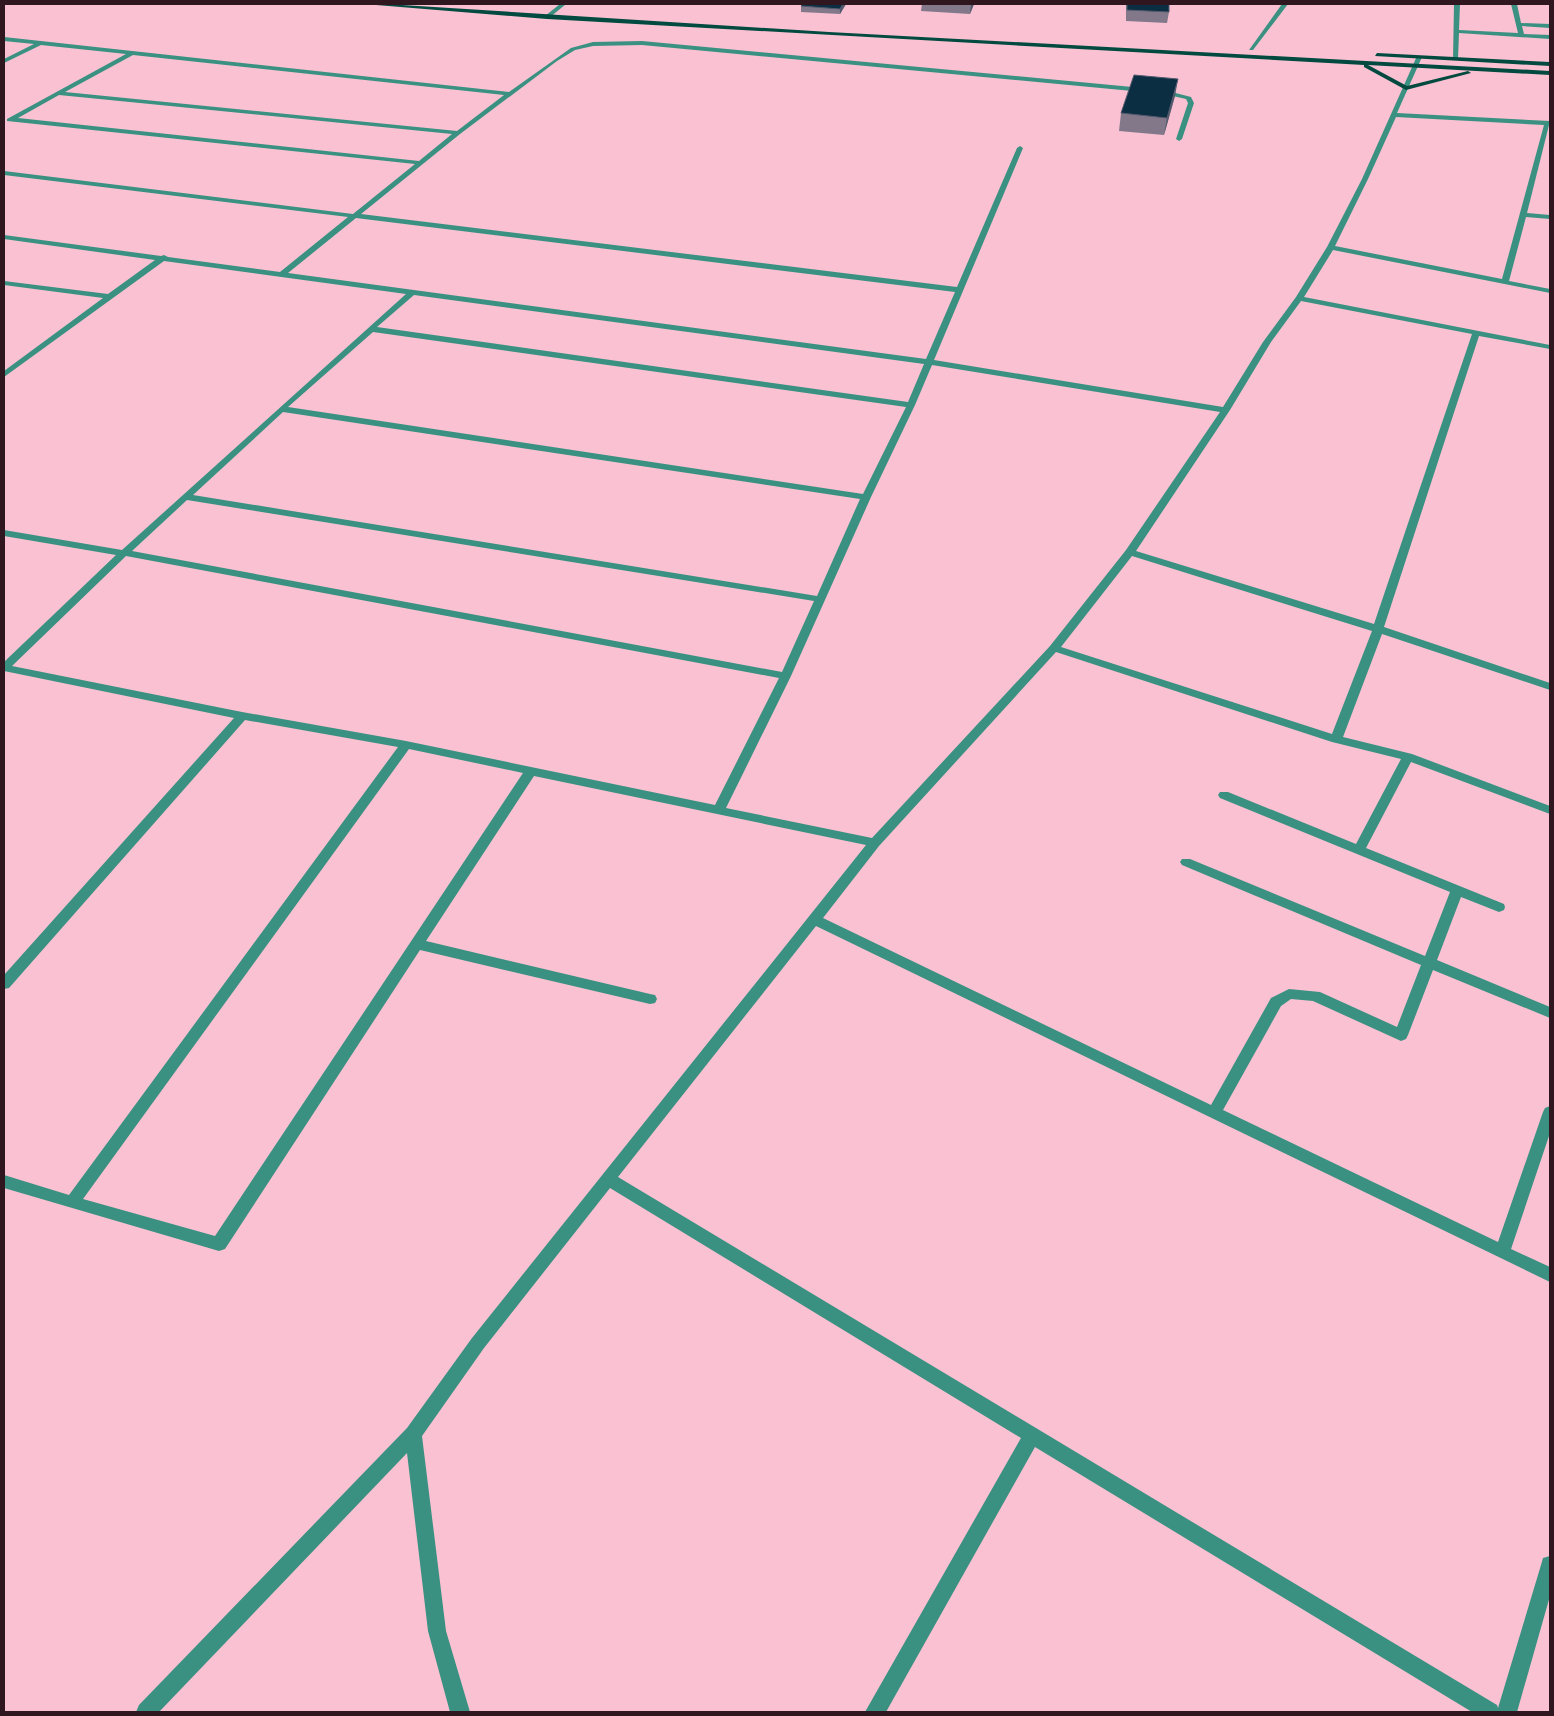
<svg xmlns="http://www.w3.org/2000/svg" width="1554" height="1716" font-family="'Libre Baskerville',serif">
	<rect width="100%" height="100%" fill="#f9c1d2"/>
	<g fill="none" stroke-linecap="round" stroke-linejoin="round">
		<!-- minor -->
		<g fill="#3a9181" fill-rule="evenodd">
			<path d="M560 4H566L549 18H545V16Z"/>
			<path d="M1282 4H1288L1253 50H1249Z"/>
			<path d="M1454 4H1460L1459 30 1518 33 1511 4H1517L1521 23 1550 24V28L1522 26 1524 34 1550 35V39L1459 33 1458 59 1453 60Z"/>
			<path d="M4 37 509 92 571 48 593 42 642 41 1164 90 1191 97 1194 103 1182 139 1179 141 1176 139 1188 103 1186 99 1164 94 642 45 593 46 575 50 557 61 460 134 361 214 957 287 1017 148 1020 146 1023 148 934 360 1223 407 1263 342 1296 297 1327 247 1362 179 1417 56 1422 57 1397 113 1550 121 1527 213 1550 215V219L1526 217 1509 281 1550 289V293L1333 250 1304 297 1550 345V349L1479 336 1384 627 1550 683V690L1382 634 1343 737 1412 754 1550 806V814L1411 762 1366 848 1504 904 1505 907 1504 910 1499 912 1461 897 1437 960 1550 1007V1018L1433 970 1408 1035 1406 1039 1401 1041 1313 1001 1291 999 1281 1006 1223 1110 1498 1242 1543 1112 1545 1108 1550 1106V1133L1511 1249 1550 1267V1282L816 926 618 1177 1497 1705 1498 1708 1541 1565 1543 1558 1550 1556V1596L1517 1712H1472L1035 1447 886 1712H865L1021 1438 610 1188 484 1348 422 1436 446 1631 470 1712H450L428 1631 407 1453 159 1712H136L139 1705 407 1428 472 1338 866 845 534 776 426 941 650 994 655 995 657 999 655 1003 650 1004 420 950 225 1249 219 1251 4 1188V1175L69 1195 398 747 245 720 9 988 4 989V975L234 718 4 671V662L116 555 4 536V530L122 550 406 294 164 261 4 377V371L103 298 4 285V281L108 294 155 260 4 239V235L161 256 164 255 168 257 280 272 348 217 4 175V171L353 214 415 164 7 121V119L126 54 41 45 4 63V59L34 44 4 41ZM133 55 504 95 457 131 65 92ZM59 95 452 134 419 161 18 118ZM1396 117 1544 125 1502 279 1335 246 1368 179ZM356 218 955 292 926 359 288 273ZM414 295 924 364 908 402 377 327ZM1301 301 1472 334 1374 624 1136 551 1230 410 1271 342ZM373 332 906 407 863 494 288 407ZM932 365 1220 412 1126 550 1050 646 872 838 726 808 791 676 871 497 915 405ZM283 412 860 499 817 596 193 495ZM187 500 814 601 782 672 132 551ZM126 556 779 678 715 805 406 741 242 712 12 666ZM1132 556 1372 631 1332 734 1061 647ZM1056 652 1332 742 1401 759 1356 844 1228 792H1220L1218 795 1220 798 1450 892 1425 956 1190 859H1182L1180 862 1182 865 1421 965 1397 1027 1320 992 1289 989 1271 998 1211 1105 823 918 879 846ZM409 749 523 773 215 1236 83 1199Z"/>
		</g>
		<!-- major -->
		<g fill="#024a3f" fill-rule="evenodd">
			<path d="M364 4H386L829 32 1550 71V75L1368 65 1407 86 1468 71 1471 73 1406 90 1364 67V65L547 19Z"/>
			<path d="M1377 53 1550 62V66L1375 56Z"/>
		</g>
	</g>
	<!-- wall -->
	<g fill="#82788a">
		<path d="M846 4 840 14 801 12V6Z"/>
		<path d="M922 4H974L970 14 921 11Z"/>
		<path d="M1126 4H1169V12L1167 23 1126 21Z"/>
		<path d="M1175 96 1164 135 1119 131 1121 113Z"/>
	</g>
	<!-- shaded-wall -->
	<g fill="#535a6d">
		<path d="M843 4H846L840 14V9Z"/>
		<path d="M971 4H974L970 14Z"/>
		<path d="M1178 79 1175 96 1164 135 1167 118Z"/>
	</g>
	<!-- building -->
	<g fill="#0c2e42" stroke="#535a6d">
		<path d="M803 4H843L840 9 801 6Z"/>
		<path d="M1127 4H1169V12L1127 10Z"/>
		<path d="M1134 75 1178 79 1167 118 1121 113Z"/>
	</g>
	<!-- border -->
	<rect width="1554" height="1716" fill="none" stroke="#2f161f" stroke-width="10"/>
</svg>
